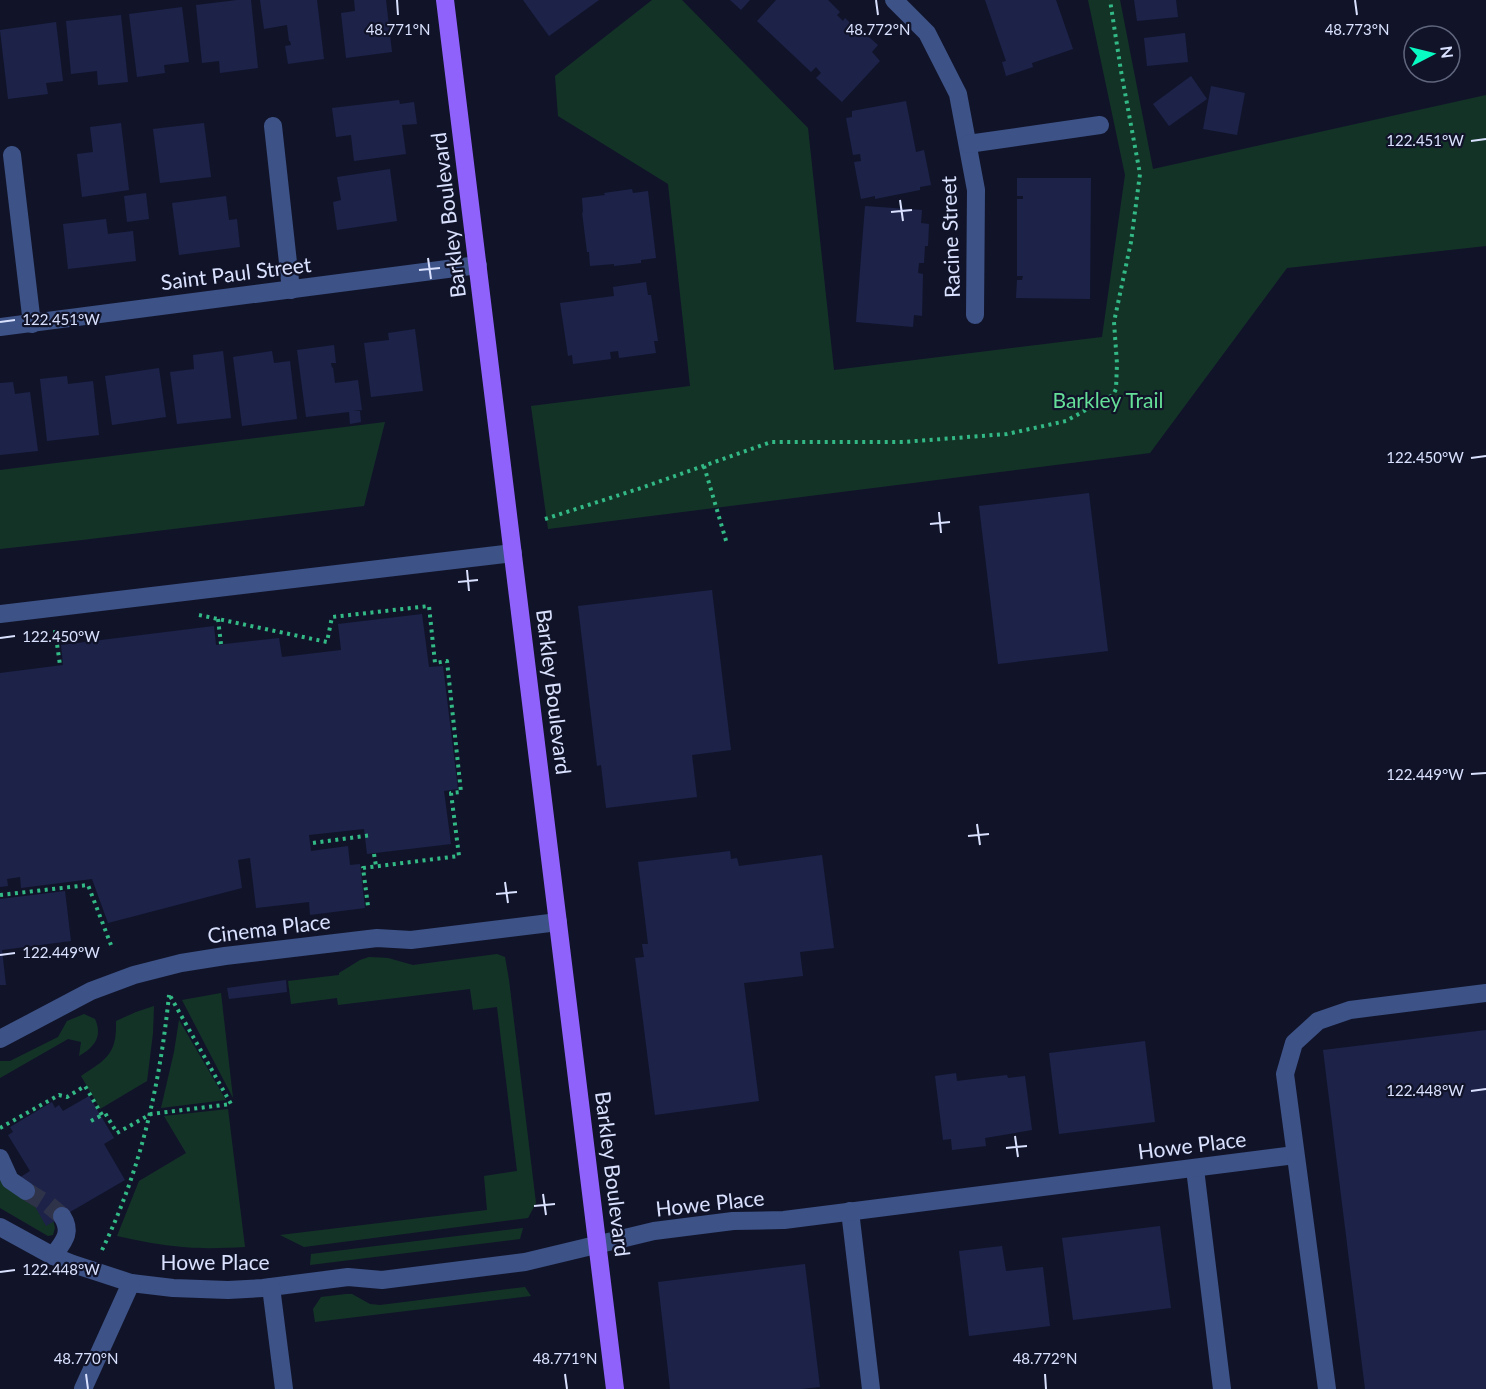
<svg xmlns="http://www.w3.org/2000/svg" width="1486" height="1389" font-family="Lato,sans-serif">
	<rect width="100%" height="100%" fill="#111429"/>
	<!-- green -->
	<g fill="#143327">
		<path d="M652 0H682L808 128 834 370 1102 337 1125 175 1088 0H1120L1153 169 1486 95V246L1287 268 1150 453 548 529 531 406 690 386 668 184 558 116 555 76Z"/>
		<path d="M385 422 364 506 82 540 0 549V470Z"/>
		<path d="M497 954 505 957 509 980 536 1203 528 1218 304 1247 280 1235 487 1210 484 1176 517 1171 497 1007 473 1010 470 989 338 1005 337 998 291 1004 288 981 339 975V973L360 960 369 957 388 958 413 965Z"/>
		<path d="M221 993 233 1098 182 1000Z"/>
		<path d="M154 1006 153 1033 147 1081 100 1109 81 1076C107 1059 117 1054 116 1021L136 1012Z"/>
		<path d="M84 1014 95 1019C103 1037 94 1047 79 1056L81 1042 68 1039 0 1078V1061H10L58 1037 67 1021Z"/>
		<path d="M179 1020 226 1100 161 1108 174 1052Z"/>
		<path d="M228 1109 245 1247C224 1248 203 1249 183 1247 161 1245 139 1241 117 1236L139 1181 186 1153 164 1116Z"/>
		<path d="M0 1178 25 1200 49 1215 53 1219 55 1228 53 1235 48 1236 0 1208Z"/>
		<path d="M523 1228 520 1239 310 1265 311 1254Z"/>
		<path d="M525 1287 531 1296 315 1322 313 1309 321 1297 346 1294H352L370 1304 380 1305Z"/>
	</g>
	<!-- building -->
	<g fill="#1d2249">
		<path d="M237 0H251L258 68 220 73 219 61 202 63 196 5Z"/>
		<path d="M260 0H317L324 59 288 64 285 46 291 45 290 41H289L287 25 264 29Z"/>
		<path d="M354 0H386L392 52 346 58 341 13 355 11Z"/>
		<path d="M523 0H599L549 36Z"/>
		<path d="M730 0H750L741 10Z"/>
		<path d="M776 0H828L840 12 837 15 843 21 845 18 860 32 861 30 878 45 872 52 880 61 842 102 816 78 821 73 816 67 811 72 757 21Z"/>
		<path d="M985 0H1056L1073 49 1032 63 1033 67 1006 76 1002 62 1006 61Z"/>
		<path d="M1134 0H1176L1178 17 1137 21Z"/>
		<path d="M182 7 189 62 164 65 165 73 137 77 129 14Z"/>
		<path d="M121 15 128 82 98 85 97 71 71 74 66 21Z"/>
		<path d="M56 22 63 81 46 83 48 94 8 99 0 30Z"/>
		<path d="M1185 33 1188 62 1147 66 1144 38Z"/>
		<path d="M1191 76 1207 99 1169 126 1153 104Z"/>
		<path d="M1211 86 1245 93 1237 135 1203 129Z"/>
		<path d="M399 100 400 104 414 102 417 124 402 125 406 154 354 161 351 135 336 137 332 108Z"/>
		<path d="M906 101 916 152 924 150 931 185 920 187V190L875 199V196L861 199 854 162 861 161 860 154 853 155 846 118 852 117V111Z"/>
		<path d="M121 123 129 190 82 197 77 154 93 152 90 127Z"/>
		<path d="M204 123 211 177 160 183 153 129Z"/>
		<path d="M390 169 397 221 337 230 333 202 341 200 337 177Z"/>
		<path d="M1017 178H1091L1090 299 1016 298 1017 280H1022L1023 276H1017V199H1023V196H1017Z"/>
		<path d="M632 189 633 193 648 191 656 258 641 260V263L614 266V264L590 266 589 252H587L582 212 583 213 582 198 605 195 604 193Z"/>
		<path d="M146 193 149 219 127 222 124 196Z"/>
		<path d="M226 196 229 220 237 219 240 247 179 255 172 203Z"/>
		<path d="M865 206 922 210 921 223 929 224 928 246H925L924 263H919L918 273 923 274 922 316 914 315 913 327 856 322Z"/>
		<path d="M106 219 108 234 133 231 136 261 68 269 63 224Z"/>
		<path d="M646 282 648 295H651L658 341H654L656 353 619 358 618 351 610 352 611 359 573 364 572 355 568 356 560 303 614 296 613 287Z"/>
		<path d="M415 329 423 391 371 397 364 343 389 340 388 333Z"/>
		<path d="M334 345 336 363H331L332 368 333 367 335 383 358 380 362 410 352 411H360L361 422 350 424 349 412 306 417 297 350Z"/>
		<path d="M223 351 231 418 177 424 170 372 194 369 193 355Z"/>
		<path d="M272 351 274 363 290 361 297 419 242 426 233 357Z"/>
		<path d="M159 368 166 417 112 425 105 376Z"/>
		<path d="M67 376 68 384 93 381 99 435 47 441 40 379Z"/>
		<path d="M13 382 15 394 30 392 38 451 0 455V383Z"/>
		<path d="M1089 493 1108 651 998 664 979 506Z"/>
		<path d="M712 590 731 750 692 755 697 797 606 808 601 765 597 766 578 606Z"/>
		<path d="M422 614 429 667 443 666 458 789 444 791 451 844 367 854 364 829 309 835 311 851 348 846 350 865 360 864 365 908 310 915 309 902 256 908 250 858 238 860 242 888 108 923 92 879 21 888 20 877 7 879 8 886 0 887V673L63 665 61 645 214 626 216 645 279 638 282 657 341 650 338 624Z"/>
		<path d="M730 851 731 859 737 858 739 866 822 855 834 948 800 952 803 976 744 983 759 1101 655 1115 635 958 644 957 642 944H648L638 862Z"/>
		<path d="M65 891 71 941 2 950 6 985H0V899Z"/>
		<path d="M286 980 287 992 229 999 227 988Z"/>
		<path d="M1486 1030V1389H1365L1323 1050Z"/>
		<path d="M1145 1041 1155 1122 1059 1134 1049 1053Z"/>
		<path d="M956 1073 957 1081 1007 1075 1008 1078 1025 1076 1032 1130 985 1138 986 1146 952 1150 951 1139 943 1140 935 1076Z"/>
		<path d="M89 1096 114 1138 104 1144 125 1180 46 1226 19 1178 30 1171 8 1135 13 1132 10 1127 52 1102 55 1108 59 1105 63 1111Z"/>
		<path d="M1160 1226 1171 1308 1073 1320 1062 1238Z"/>
		<path d="M1002 1246 1006 1271 1043 1267 1050 1326 969 1336 959 1251Z"/>
		<path d="M805 1264 820 1387 801 1389H670L658 1282Z"/>
	</g>
	<g fill="none" stroke-linecap="round" stroke-linejoin="round">
		<!-- minor-tunnel -->
		<path stroke="#2f3349" stroke-width="18" stroke-dasharray="18 9" stroke-linecap="butt" d="M26 1191 49 1205 62 1216"/>
		<!-- path -->
		<g stroke="#32b985" stroke-width="4" stroke-dasharray="3 4.5" stroke-linecap="butt">
			<path d="M704 466 727 544"/>
			<path d="M545 519 641 488 771 442H903L1007 434 1066 421 1113 395 1116 389 1117 364 1114 322 1131 242 1140 174 1121 71 1110 0"/>
			<path d="M199 615 327 642 332 617 429 606 435 663 447 661 461 792 451 793 459 856 363 868 368 906"/>
			<path d="M218 619 221 644"/>
			<path d="M55 630 60 665"/>
			<path d="M313 843 372 835"/>
			<path d="M374 854 376 866"/>
			<path d="M0 895 88 885 111 945"/>
			<path d="M91 1121 102 1115"/>
			<path d="M0 1128 59 1095 67 1097 85 1086 102 1115 105 1113 117 1133 151 1114 231 1104 169 994"/>
			<path d="M102 1250C141 1170 160 1084 169 995"/>
		</g>
		<!-- minor -->
		<g stroke="#3d5287" stroke-width="18">
			<path d="M894 0 927 33 958 94 976 190 975 315"/>
			<path d="M273 126 291 290"/>
			<path d="M968 144 1100 125"/>
			<path d="M12 155 32 324"/>
			<path d="M0 327 478 265"/>
			<path d="M0 614 513 553"/>
			<path d="M0 1039 91 991 134 975 181 963 225 956 377 938 411 940 558 922"/>
			<path d="M0 1158 10 1180 26 1191"/>
			<path d="M1195 1169 1222 1389"/>
			<path d="M850 1211 871 1389"/>
			<path d="M0 1227 53 1256 73 1264 131 1283 173 1288 228 1290 263 1288 348 1277 382 1280 525 1262 654 1231 733 1221 784 1220 1295 1155"/>
			<path d="M53 1256C63 1242 73 1233 62 1216"/>
			<path d="M271 1287 284 1389"/>
			<path d="M83 1389 131 1283"/>
			<path d="M1327 1389 1285 1074 1294 1043 1318 1021 1350 1010 1486 993"/>
		</g>
		<!-- major -->
		<path stroke="#9062fc" stroke-width="18" d="M445 0 615 1389"/>
	</g>
	<!-- ticks -->
	<path fill="none" stroke="#d9e1fe" stroke-width="2" d="M397 0 398 15M876 0 878 15M1355 0 1357 15M1471 141 1486 139M900 200 903 221M891 212 912 210M428 258 431 279M419 270 440 268M0 322 15 320M1471 458 1486 456M939 512 941 533M930 524 950 522M467 570 469 591M458 582 478 580M0 638 15 636M1471 774 1486 773M977 824 980 845M968 836 989 834M505 882 508 903M496 894 517 892M0 955 15 953M1471 1091 1486 1089M1015 1136 1018 1157M1006 1148 1027 1146M543 1194 546 1215M534 1206 555 1204M0 1272 15 1270M86 1374 88 1389M565 1374 567 1389M1045 1374 1046 1389"/>
	<g text-anchor="middle" stroke-width="4.5" stroke-linejoin="round" paint-order="stroke">
		<!-- street labels -->
		<g font-size="21" fill="#d9e1fe" stroke="#111429">
			<text transform="translate(449 215) rotate(-97)" y="7">Barkley Boulevard</text>
			<text transform="translate(951 237) rotate(-92)" y="7">Racine Street</text>
			<text transform="translate(236 274) rotate(-7)" y="7">Saint Paul Street</text>
			<text transform="translate(553 692) rotate(83)" y="7">Barkley Boulevard</text>
			<text transform="translate(269 929) rotate(-7)" y="7">Cinema Place</text>
			<text transform="translate(1192 1146) rotate(-7)" y="7">Howe Place</text>
			<text transform="translate(612 1174) rotate(83)" y="7">Barkley Boulevard</text>
			<text transform="translate(710 1204) rotate(-6)" y="7">Howe Place</text>
			<text x="215" y="1270">Howe Place</text>
		</g>
		<!-- park labels -->
		<g font-size="21" fill="#65df98" stroke="#111429">
			<text x="1108" y="408">Barkley Trail</text>
		</g>
	</g>
	<g font-size="15" text-anchor="middle" fill="#d9e1fe" stroke="#111429" stroke-width="4.5" stroke-linejoin="round" paint-order="stroke">
		<text x="398" y="35">48.771°N</text>
		<text x="878" y="35">48.772°N</text>
		<text x="1357" y="35">48.773°N</text>
		<text x="1425" y="146">122.451°W</text>
		<text x="61" y="325">122.451°W</text>
		<text x="1425" y="463">122.450°W</text>
		<text x="61" y="642">122.450°W</text>
		<text x="1425" y="780">122.449°W</text>
		<text x="61" y="958">122.449°W</text>
		<text x="1425" y="1096">122.448°W</text>
		<text x="61" y="1275">122.448°W</text>
		<text x="86" y="1364">48.770°N</text>
		<text x="565" y="1364">48.771°N</text>
		<text x="1045" y="1364">48.772°N</text>
	</g>
	<!-- north arrow -->
	<g transform="translate(1432 54) rotate(83)"><circle r="28" fill="#111429" stroke="#61667e" stroke-width="1.5"/>
	<path d="M0-4.5L10 22L0 15L-10 22Z" fill="#09fbc4"/>
	<text y="-9" font-size="16" font-weight="bold" text-anchor="middle" fill="#d9e1fe">N</text>
	</g>
</svg>
